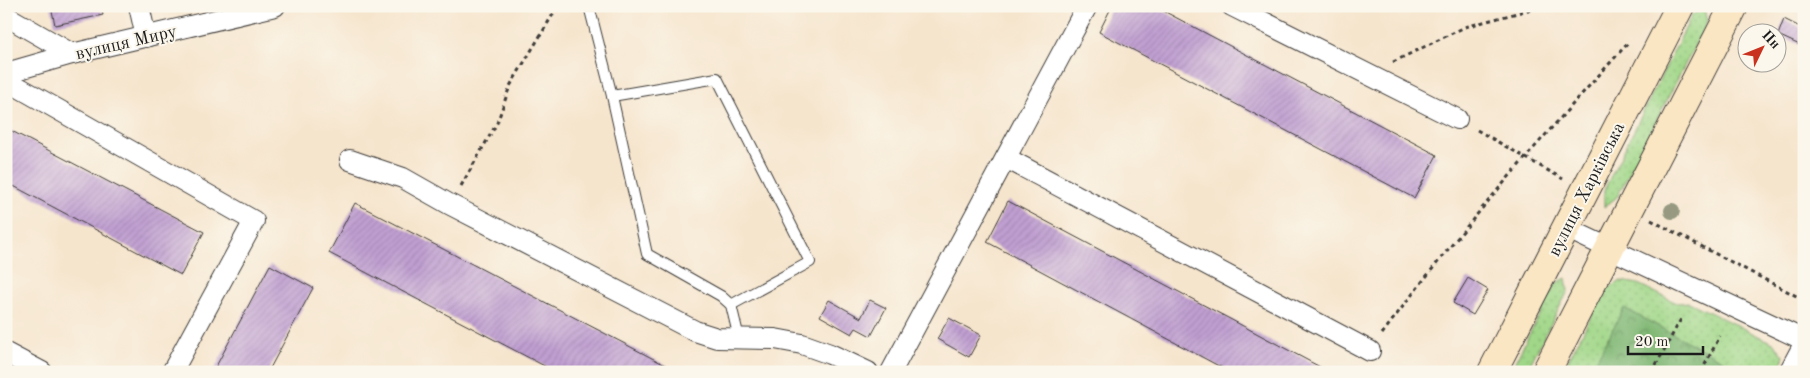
<svg xmlns="http://www.w3.org/2000/svg" width="1810" height="378" font-family="'Old Standard TT',serif">
	<defs>
		<pattern id="grass-dots" width="8" height="8" patternUnits="userSpaceOnUse" patternTransform="scale(1.25)"><rect width="8" height="8" fill="#a0d788"/><path d="M2 2h.1M6 6h.1" fill="none" stroke="#89b875" stroke-width="1.8" stroke-linecap="round"/></pattern>
		<pattern id="forest-crowns" width="20" height="18" patternUnits="userSpaceOnUse" patternTransform="scale(1.25)"><rect width="20" height="18" fill="#80b874"/><path d="M2 6a3 3 0 1 1 6 0M12 15a3 3 0 1 1 6 0" fill="none" stroke="#68955e"/></pattern>
		<pattern id="building-hatch" width="6" height="6" patternUnits="userSpaceOnUse" patternTransform="scale(1.25)"><rect width="6" height="6" fill="#c09fd1"/><path d="M-1 1l2-2M0 6l6-6M5 7l2-2" fill="none" stroke="#a488b3"/></pattern>
	</defs>
	<rect width="100%" height="100%" fill="#fbf7ec"/>
	<filter id="ink" filterUnits="userSpaceOnUse"><feTurbulence type="fractalNoise" baseFrequency=".02" numOctaves="2"/><feDisplacementMap in="SourceGraphic" scale="10" xChannelSelector="R" yChannelSelector="G"/><feConvolveMatrix kernelMatrix="1 2 1 2 8 2 1 2 1" color-interpolation-filters="sRGB"/></filter>
	<filter id="wash" filterUnits="userSpaceOnUse"><feTurbulence type="fractalNoise" baseFrequency=".0096" numOctaves="4" result="noise"/><feDisplacementMap in="SourceGraphic" scale="20" xChannelSelector="R" yChannelSelector="G"/><feGaussianBlur stdDeviation="1.12" result="paint"/><feColorMatrix in="noise" values="0 0 0 0 0 0 0 0 0 0 0 0 0 0 0 0 0 1.4 0 .05"/><feComposite in="paint" operator="in"/></filter>
	<g filter="url(#wash)">
		<rect width="100%" height="100%" fill="#f6e5cd"/>
		<!-- grass -->
		<g fill="url(#grass-dots)" stroke="#5e7a52">
			<path d="M1704 8 1707 22 1617 197 1604 207V190L1692 15Z"/>
			<path d="M1566 278 1568 291 1526 372H1510L1555 284Z"/>
			<path d="M1621 281 1638 284 1677 303 1689 302 1775 344 1784 356 1779 372H1562L1605 290Z"/>
		</g>
		<!-- forest -->
		<path fill="url(#forest-crowns)" stroke="#4e6a48" d="M1624 308 1745 372H1590Z"/>
		<g id="blocks">
			<!-- building -->
			<g fill="url(#building-hatch)">
				<path d="M51 6H101L103 15 55 25Z"/>
				<path d="M1112 6H1154L1437 155 1414 198 1099 32Z"/>
				<path d="M1784 19 1804 29V47L1778 35Z"/>
				<path d="M6 128 204 232 181 275 6 182Z"/>
				<path d="M1008 201 1322 368 1320 372H1230L987 242Z"/>
				<path d="M355 203 671 368 669 372H556L329 253Z"/>
				<path d="M270 265 313 288 268 372H213Z"/>
				<path d="M1468 278 1488 290 1473 315 1453 303Z"/>
				<path d="M829 300 861 318 870 300 886 308 871 336 856 328 852 334 820 316Z"/>
				<path d="M949 318 981 335 969 357 937 339Z"/>
			</g>
		</g>
	</g>
	<g filter="url(#ink)">
		<use href="#blocks" fill-opacity="0" stroke="#3d3a37" stroke-width="1"/>
		<g fill="none" stroke-linecap="round" stroke-linejoin="round">
			<defs>
				<g id="lane">
					<path d="M589 6 612 96 647 254 721 296 731 305 739 338"/>
					<path d="M612 96 717 78 810 262 731 305"/>
				</g>
				<g id="street">
					<path d="M139 6 146 37"/>
					<path d="M1232 6 1457 119"/>
					<path d="M6 16 72 54"/>
					<path d="M6 73 72 54 275 6"/>
					<path d="M6 80 254 221 172 372"/>
					<path d="M1006 158 1370 351"/>
					<path d="M350 160 403 178 449 204 695 331 717 338 775 339 802 344 830 354 868 372"/>
					<path d="M1566 228 1804 340"/>
					<path d="M6 353 42 372"/>
					<path d="M891 372 1087 6"/>
					<path d="M1789 372 1804 344"/>
				</g>
				<g id="secondary">
					<path d="M1492 372 1680 6"/>
					<path d="M1546 372 1734 6"/>
				</g>
			</defs>
			<!-- lane casing -->
			<use href="#lane" stroke="#3d3a37" stroke-width="12"/>
			<!-- street casing -->
			<use href="#street" stroke="#3d3a37" stroke-width="22"/>
			<!-- secondary casing -->
			<use href="#secondary" stroke="#3d3a37" stroke-width="30"/>
			<!-- path -->
			<g stroke="#3d3a37" stroke-width="3" stroke-dasharray="4 4" stroke-linecap="butt">
				<path d="M1393 62 1465 27 1543 6"/>
				<path d="M1477 130 1563 179"/>
				<path d="M461 186 497 123 510 86 558 6"/>
				<path d="M1651 220 1804 300"/>
				<path d="M1382 334C1459 231 1544 135 1630 41"/>
				<path d="M1652 372 1681 319"/>
				<path d="M1701 372 1720 336"/>
			</g>
			<!-- lane -->
			<use href="#lane" stroke="#fff" stroke-width="10"/>
			<!-- street -->
			<use href="#street" stroke="#fff" stroke-width="20"/>
			<!-- secondary -->
			<use href="#secondary" stroke="#fbe6c3" stroke-width="28"/>
		</g>
		<!-- trees -->
		<circle fill="#979a81" cx="1672" cy="211" r="8"/>
	</g>
	<g text-anchor="middle" stroke-width="4" stroke-linejoin="round" paint-order="stroke">
		<!-- street labels -->
		<g font-size="18" fill="#1c1c1c" stroke="#fbf7ec">
			<text transform="translate(126 42) rotate(-13)" y="6">вулиця Миру</text>
			<text transform="translate(1586 189) rotate(-63)" y="6">вулиця Харківська</text>
		</g>
	</g>
	<!-- margin -->
	<rect width="1810" height="378" fill="none" stroke="#fbf7ec" stroke-width="25"/>
	<!-- north arrow -->
	<g transform="translate(1762 48) rotate(47)"><circle r="24" fill="#fbf7ec" stroke="#a29f99"/>
	<path d="M0-4L9 19L0 12L-9 19Z" fill="#c8321e"/>
	<text y="-8" font-size="14" font-weight="bold" text-anchor="middle" fill="#1c1c1c">Пн</text>
	</g>
	<!-- scale -->
	<path d="M1628 346v8h75v-8" fill="none" stroke="#1c1c1c" stroke-width="2.5"/>
	<text x="1635" y="346" font-size="15" fill="#1c1c1c" stroke="#fbf7ec" stroke-width="4" paint-order="stroke">20 m</text>
</svg>
